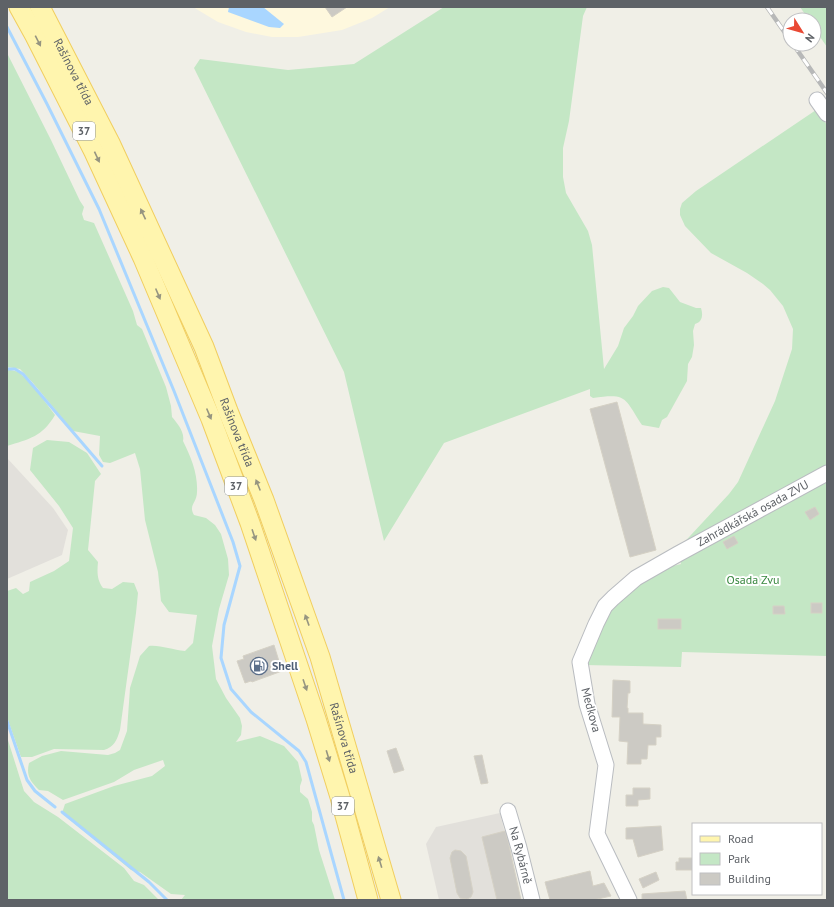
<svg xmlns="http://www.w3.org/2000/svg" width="834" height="907" font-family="'PT Sans',sans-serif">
	<rect width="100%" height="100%" fill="#f0efe7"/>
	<!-- commercial -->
	<path fill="#fef8de" d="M193 7H390L372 18 342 30 298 37H272L246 32 218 22Z"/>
	<!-- industrial -->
	<g fill="#e2e0db">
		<path d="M7 458 53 508 68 530 62 555 7 579Z"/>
		<path d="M500 813 521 900H439L426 844 436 827Z"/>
	</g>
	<!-- green -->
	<g fill="#c4e7c5">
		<path d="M444 7H587L583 16 569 121 563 148V177L566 193 588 231 592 245 604 369 618 346 624 328 633 316 638 306 652 291 663 287 669 288 680 302 696 308H701C703 314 703 322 695 324L693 331 694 345 692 357 688 364 687 381 667 417 662 420 659 428 642 425C624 398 628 393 593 398L590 396V389L444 443 384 541 344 372 194 68 200 59 288 70 354 64Z"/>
		<path d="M800 7H827V47L814 28V20H809Z"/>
		<path d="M7 53 51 140 80 201 84 207 82 214 84 220 94 223 133 311 137 325 142 329 166 387 171 406 172 417C177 423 185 432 183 441 191 457 198 474 197 492 197 503 188 505 194 515L206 518 215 525 221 534 228 559 229 575 219 609 212 646 216 679 226 698 240 718 242 726 241 735 236 742 260 736 284 746 298 762 302 780 300 786V792L308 799 312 812V821L314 825 319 850 335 900H181L185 895 171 894 140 872 131 870 62 813 65 804 114 786 152 776 165 766 163 760 134 770 114 782 63 800 48 791 39 790C30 781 26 775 29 763L42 756 61 751 108 755 115 753 120 750 127 731 130 688 140 656 149 646C161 645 172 650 185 651L193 643 197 615 169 612 161 601 158 572 145 520 140 469 135 453 110 463 103 462 99 455 100 436 73 431 33 383 20 369 7 367Z"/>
		<path d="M816 110 827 125V656L682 652 681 667 584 665 590 651 601 632 609 606 630 586 669 567 681 564 677 550 729 494 738 482 775 401 792 349 793 329 783 306 770 290 763 284 747 273 711 253 685 226 680 215V209L682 203 696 191Z"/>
		<path d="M7 369 19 372 34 387 55 415C42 437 29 439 7 446Z"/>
		<path d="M47 440 69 442 87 453 101 474 95 481 88 550 98 562C97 572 97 580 103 588L112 589 123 582 134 583 138 593 136 613 120 730C117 740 114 747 104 750L54 749 32 757H21L7 717V591L16 588 23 594 29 591 30 582 54 571 69 561 73 528 59 506 30 470 33 448Z"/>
		<path d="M7 737 24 791 34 802 58 817 124 868 134 881 144 885 159 900H7Z"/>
	</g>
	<!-- water -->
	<path fill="#a9d6ff" d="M229 7H263L284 24 280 28 269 27 228 12Z"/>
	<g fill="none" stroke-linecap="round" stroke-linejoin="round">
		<!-- stream -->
		<g stroke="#a9d6ff" stroke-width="3">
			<path d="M7 27 47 104 99 209 174 391 233 542 240 566 224 625 221 658 231 689 251 712 299 751 306 762 344 900"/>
			<path d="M7 369H15L23 374 102 466"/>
			<path d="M7 721 27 780 35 791 55 807"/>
			<path d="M62 812 149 882 167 900"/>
		</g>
	</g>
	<!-- building -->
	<g fill="#cccac4" stroke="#d5d1c5">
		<path d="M325 7H347L332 17Z"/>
		<path d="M617 402 656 550 630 557 590 409Z"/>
		<path d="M815 507 819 514 810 520 805 512Z"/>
		<path d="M734 536 738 543 727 549 723 542Z"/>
		<rect x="811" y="603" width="11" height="10"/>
		<path d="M773 606H784L785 614H773Z"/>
		<rect x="658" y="619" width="23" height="10"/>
		<path d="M274 645 282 671 252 682 251 681 245 683 237 661 244 659 243 656Z"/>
		<path d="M613 680 630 681V693H628L627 708H628V713H643V724L661 725V737H656V745H648L647 759H641V764H627L628 742 619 741 620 717H612Z"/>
		<path d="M396 748 404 770 394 773 387 751Z"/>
		<path d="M482 755 488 783 481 784 474 756Z"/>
		<path d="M633 788H650V799L638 800V806H626V795H633Z"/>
		<path d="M661 826 663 850 638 857 633 839H626V828Z"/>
		<path d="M505 831 508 841 521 900H497L482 837Z"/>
		<path d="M455 850 461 851 466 856 473 892 471 897 467 899 460 898 457 893 450 858 452 852Z"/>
		<path d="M679 858H693V870H676V862H679Z"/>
		<path d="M590 871 593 886 604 883 611 896 593 900H550L545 882Z"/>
		<path d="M656 872 659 880 643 888 639 879Z"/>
		<path d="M685 891 687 900H642V894Z"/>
	</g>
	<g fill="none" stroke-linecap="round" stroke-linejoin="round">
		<defs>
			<g id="minor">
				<path d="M817 100 827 114"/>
				<path id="s1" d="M508 811 519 848 532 900"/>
				<path id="s2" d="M629 900 597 834 606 765 587 704 580 662 596 624 605 606 613 598 636 578 678 554 827 473"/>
			</g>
			<g id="major">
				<path d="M19 7 35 36 94 152 143 258 211 419 250 523 316 719 340 797 368 900"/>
				<path id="s3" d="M40 7 110 143 204 347 228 411 264 500 320 657 391 900"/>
			</g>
		</defs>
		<!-- minor casing -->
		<use href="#minor" stroke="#b9bcc0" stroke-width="17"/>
		<!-- major casing -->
		<use href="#major" stroke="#f1ce5f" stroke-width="21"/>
		<!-- minor -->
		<use href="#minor" stroke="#fff" stroke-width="15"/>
		<!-- major -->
		<use href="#major" stroke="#fff5ae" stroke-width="19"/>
		<defs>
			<g id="rail">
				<path d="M767 7 790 40"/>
				<path d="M793 44 827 93"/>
			</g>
		</defs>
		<!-- rail casing -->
		<use href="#rail" stroke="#b7b8b8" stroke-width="4.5"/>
		<!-- rail -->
		<use href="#rail" stroke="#fff" stroke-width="3" stroke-dasharray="9" stroke-linecap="butt"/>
	</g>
	<!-- one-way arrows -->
	<defs><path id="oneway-solid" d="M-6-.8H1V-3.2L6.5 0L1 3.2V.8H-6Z"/></defs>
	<g fill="#969580">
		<use href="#oneway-solid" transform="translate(38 41) rotate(63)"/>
		<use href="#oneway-solid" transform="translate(97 157) rotate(65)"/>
		<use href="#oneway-solid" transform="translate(143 214) rotate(-115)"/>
		<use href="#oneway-solid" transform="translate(158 294) rotate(67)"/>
		<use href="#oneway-solid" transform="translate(209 414) rotate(67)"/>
		<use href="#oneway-solid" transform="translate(258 485) rotate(-112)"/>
		<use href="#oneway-solid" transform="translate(254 535) rotate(71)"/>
		<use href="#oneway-solid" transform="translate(307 620) rotate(-110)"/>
		<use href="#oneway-solid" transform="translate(305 685) rotate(71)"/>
		<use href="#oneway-solid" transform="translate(328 756) rotate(73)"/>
		<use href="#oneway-solid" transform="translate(380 862) rotate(-107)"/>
	</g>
	<!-- icons -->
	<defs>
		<symbol id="fuel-ring" viewBox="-11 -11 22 22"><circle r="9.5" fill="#fff" stroke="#5c6f8a" stroke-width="1.5"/><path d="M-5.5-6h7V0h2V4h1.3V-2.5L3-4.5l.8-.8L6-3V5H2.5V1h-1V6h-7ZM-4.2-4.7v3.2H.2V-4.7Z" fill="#5c6f8a"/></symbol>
	</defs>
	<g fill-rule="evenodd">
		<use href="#fuel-ring" x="249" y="656" width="20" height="20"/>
	</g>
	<g text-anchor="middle" stroke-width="4" stroke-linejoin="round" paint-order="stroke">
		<!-- shield labels -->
		<g fill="#fff" stroke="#8e9195" stroke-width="1">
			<rect x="73" y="122" width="22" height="18" rx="3"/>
			<rect x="225" y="477" width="22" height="18" rx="3"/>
			<rect x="332" y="797" width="22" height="18" rx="3"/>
		</g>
		<g font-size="11" font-weight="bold" fill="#5e6267">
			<text x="84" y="135">37</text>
			<text x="236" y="490">37</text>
			<text x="343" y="810">37</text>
		</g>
		<!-- street labels -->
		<g font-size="12" fill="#5e6267" stroke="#fff">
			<text dy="4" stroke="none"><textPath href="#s3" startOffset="73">Rašínova třída</textPath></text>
			<text dy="4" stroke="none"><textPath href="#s3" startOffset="469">Rašínova třída</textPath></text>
			<text dy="4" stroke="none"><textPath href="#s2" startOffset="486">Zahrádkářská osada ZVU</textPath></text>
			<text transform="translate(591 710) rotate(75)" y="4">Medkova</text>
			<text dy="4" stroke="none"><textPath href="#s3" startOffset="793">Rašínova třída</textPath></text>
			<text dy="4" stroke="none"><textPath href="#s1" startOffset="46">Na Rybárně</textPath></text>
		</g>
		<!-- park labels -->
		<g font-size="12" fill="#36863d" stroke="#fff">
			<text x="753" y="584">Osada Zvu</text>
		</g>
		<!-- service labels -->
		<g font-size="12" font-weight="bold" fill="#4e5e75" stroke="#fff" text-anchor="start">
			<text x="272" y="670">Shell</text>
		</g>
	</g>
	<!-- border -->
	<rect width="834" height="907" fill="none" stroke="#5e6267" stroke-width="16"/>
	<!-- legend -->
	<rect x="692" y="823" width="130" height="72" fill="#ffffff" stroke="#bfc0c2"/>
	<rect x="700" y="836" width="20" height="6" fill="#fff5ae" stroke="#bfc0c2"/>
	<text x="728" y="843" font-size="12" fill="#5e6267">Road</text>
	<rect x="700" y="853" width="20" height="12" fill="#c4e7c5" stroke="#bfc0c2"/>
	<text x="728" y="863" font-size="12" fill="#5e6267">Park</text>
	<rect x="700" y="873" width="20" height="12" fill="#cccac4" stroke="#bfc0c2"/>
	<text x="728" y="883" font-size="12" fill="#5e6267">Building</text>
	<!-- north arrow -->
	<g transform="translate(802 32) rotate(127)"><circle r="19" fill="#ffffff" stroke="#bfc0c2"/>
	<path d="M0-3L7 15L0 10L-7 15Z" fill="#e94934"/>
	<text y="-6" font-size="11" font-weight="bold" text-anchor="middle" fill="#5e6267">N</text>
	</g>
</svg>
